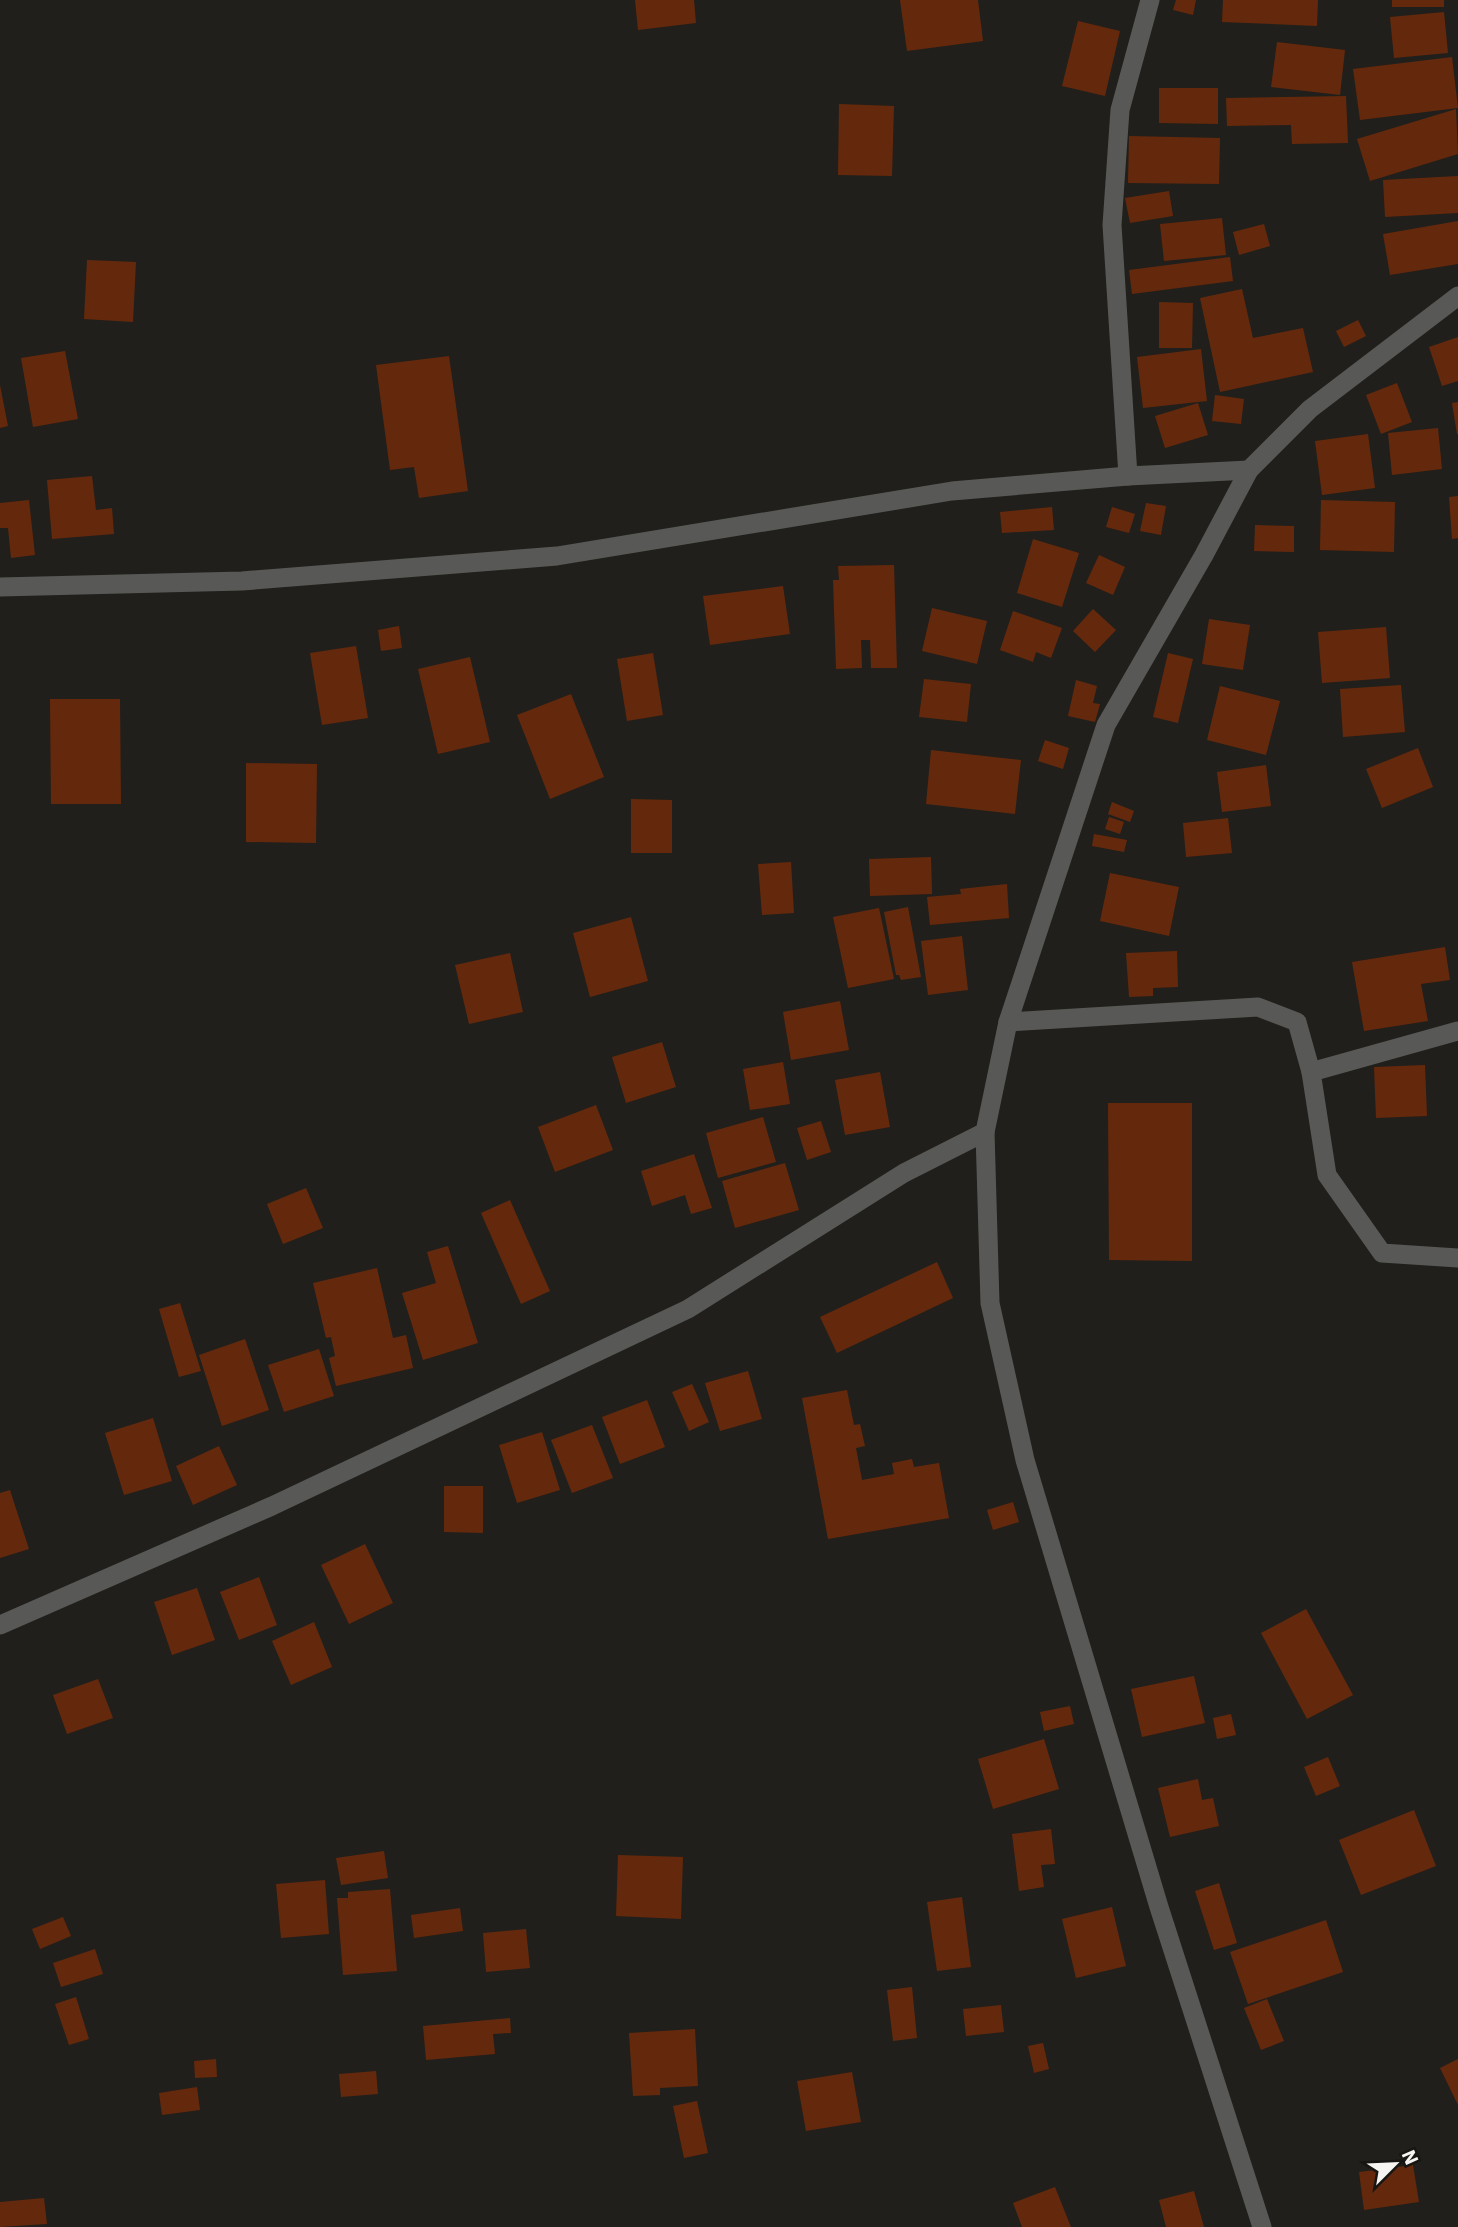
<svg xmlns="http://www.w3.org/2000/svg" width="1458" height="2227" font-family="'IBM Plex Sans',sans-serif">
	<rect width="100%" height="100%" fill="#211f1b"/>
	<!-- building -->
	<g fill="#64290c">
		<path d="M635 0H694L696 23 638 30Z"/>
		<path d="M900 0H978L983 41 907 51Z"/>
		<path d="M1176 0H1196L1193 15 1173 10Z"/>
		<path d="M1223 0H1318L1317 26 1222 22Z"/>
		<rect x="1392" y="0" width="52" height="7"/>
		<path d="M1444 12 1448 53 1394 58 1390 17Z"/>
		<path d="M1078 21 1120 31 1105 96 1062 86Z"/>
		<path d="M1277 42 1345 50 1340 95 1271 87Z"/>
		<path d="M1452 57 1458 108 1360 120 1353 69Z"/>
		<path d="M1159 88H1218V124L1159 123Z"/>
		<path d="M1346 96 1348 143 1292 144 1291 125 1227 126 1226 98Z"/>
		<path d="M839 104 894 106 892 176 838 175Z"/>
		<path d="M1456 109 1458 154 1370 181 1357 139Z"/>
		<path d="M1129 136 1220 138 1219 184 1128 183Z"/>
		<path d="M1458 176V213L1385 217 1383 180Z"/>
		<path d="M1169 191 1173 216 1130 223 1125 198Z"/>
		<path d="M1222 218 1226 255 1164 261 1160 224Z"/>
		<path d="M1458 221V264L1390 275 1383 234Z"/>
		<path d="M1264 224 1270 246 1239 255 1233 232Z"/>
		<path d="M1230 257 1233 281 1132 294 1129 270Z"/>
		<path d="M87 260 136 262 133 322 84 319Z"/>
		<path d="M1242 289 1253 338 1303 328 1313 372 1220 392 1200 298Z"/>
		<path d="M1159 302 1193 303 1192 348H1159Z"/>
		<path d="M1358 320 1366 336 1344 347 1336 331Z"/>
		<path d="M1458 337V381L1442 386 1429 347Z"/>
		<path d="M1201 349 1207 401 1143 408 1137 357Z"/>
		<path d="M65 351 78 419 33 427 21 358Z"/>
		<path d="M449 356 468 491 419 498 414 467 390 470 376 365Z"/>
		<path d="M1397 383 1412 422 1381 434 1366 395Z"/>
		<path d="M0 385 8 426 0 428Z"/>
		<path d="M1215 395 1244 399 1241 424 1212 421Z"/>
		<path d="M1458 402V434H1457L1452 403Z"/>
		<path d="M1198 403 1208 435 1165 448 1155 416Z"/>
		<path d="M1438 428 1442 469 1392 475 1388 433Z"/>
		<path d="M1368 434 1375 488 1322 495 1315 441Z"/>
		<path d="M92 476 96 510 112 508 114 534 52 539 47 480Z"/>
		<path d="M1458 496V538L1452 539 1449 497Z"/>
		<path d="M29 500 35 555 11 558 8 528H0V503Z"/>
		<path d="M1321 500 1395 502 1394 552 1320 550Z"/>
		<path d="M1146 503 1166 506 1161 535 1140 531Z"/>
		<path d="M1052 507 1054 530 1002 533 1000 512Z"/>
		<path d="M1112 507 1135 514 1129 533 1106 527Z"/>
		<path d="M1255 525 1294 526V552L1254 551Z"/>
		<path d="M1033 539 1079 553 1062 607 1017 593Z"/>
		<path d="M1099 555 1125 567 1113 595 1086 583Z"/>
		<path d="M894 565 897 668H871L870 640H861L862 668 836 669 833 580H839L838 566Z"/>
		<path d="M783 586 790 634 710 645 703 596Z"/>
		<path d="M932 608 987 621 977 664 922 651Z"/>
		<path d="M1093 609 1116 630 1095 652 1073 631Z"/>
		<path d="M1013 611 1062 628 1051 658 1036 652 1033 662 1000 650Z"/>
		<path d="M1209 619 1250 625 1243 670 1202 664Z"/>
		<path d="M399 626 402 648 381 651 378 630Z"/>
		<path d="M1386 627 1390 678 1322 683 1318 632Z"/>
		<path d="M356 646 368 718 322 725 310 653Z"/>
		<path d="M653 653 663 715 627 721 617 659Z"/>
		<path d="M1168 653 1193 659 1178 723 1153 717Z"/>
		<path d="M470 657 490 742 438 754 418 669Z"/>
		<path d="M924 679 971 684 967 722 919 717Z"/>
		<path d="M1076 680 1097 686 1093 703 1100 704 1095 722 1068 716Z"/>
		<path d="M1401 685 1405 732 1343 737 1340 689Z"/>
		<path d="M1220 686 1280 701 1266 755 1207 740Z"/>
		<path d="M571 694 604 777 550 799 517 715Z"/>
		<path d="M50 699H120L121 804H51Z"/>
		<path d="M1045 740 1069 748 1063 769 1038 761Z"/>
		<path d="M1418 748 1433 787 1382 808 1366 769Z"/>
		<path d="M931 750 1021 760 1015 814 926 804Z"/>
		<path d="M246 763 317 764 316 843 246 842Z"/>
		<path d="M1266 765 1271 806 1222 812 1217 772Z"/>
		<path d="M631 799 672 800V853H631Z"/>
		<path d="M1112 802 1134 811 1130 822 1108 814Z"/>
		<path d="M1109 817 1124 822 1120 834 1105 829Z"/>
		<path d="M1228 818 1232 853 1186 857 1183 823Z"/>
		<path d="M1094 834 1127 840 1124 852 1092 846Z"/>
		<path d="M931 857 932 894 870 896 869 859Z"/>
		<path d="M791 862 794 913 762 915 758 864Z"/>
		<path d="M1110 873 1179 887 1169 936 1100 921Z"/>
		<path d="M1007 884 1009 918 930 925 927 897 961 894 960 889Z"/>
		<path d="M908 907 921 977 901 980 899 975H896L884 912Z"/>
		<path d="M879 908 894 979 848 988 833 917Z"/>
		<path d="M631 917 648 981 590 997 573 933Z"/>
		<path d="M962 936 968 990 928 995 921 941Z"/>
		<path d="M1445 947 1450 980 1421 984 1428 1021 1364 1031 1352 962Z"/>
		<path d="M1177 951 1178 987 1153 988V996L1129 997 1126 953Z"/>
		<path d="M510 953 523 1012 469 1024 455 965Z"/>
		<path d="M840 1001 849 1050 791 1060 783 1012Z"/>
		<path d="M662 1042 676 1087 626 1103 612 1057Z"/>
		<path d="M783 1062 790 1104 750 1110 743 1069Z"/>
		<path d="M1425 1065 1427 1116 1376 1118 1374 1067Z"/>
		<path d="M880 1072 890 1127 845 1135 835 1080Z"/>
		<path d="M1108 1103H1192V1261L1109 1260Z"/>
		<path d="M596 1105 613 1150 555 1172 538 1127Z"/>
		<path d="M763 1117 776 1162 718 1178 706 1133Z"/>
		<path d="M821 1121 831 1152 807 1160 797 1128Z"/>
		<path d="M694 1154 712 1208 691 1214 685 1195 652 1206 641 1171Z"/>
		<path d="M785 1163 799 1210 735 1228 722 1181Z"/>
		<path d="M306 1188 323 1228 283 1244 267 1204Z"/>
		<path d="M510 1200 550 1291 521 1304 481 1213Z"/>
		<path d="M448 1246 478 1343 423 1360 402 1293 436 1283 427 1252Z"/>
		<path d="M937 1262 953 1298 837 1353 820 1317Z"/>
		<path d="M377 1268 393 1338 406 1335 413 1368 336 1386 329 1358 335 1356 331 1337 326 1338 313 1283Z"/>
		<path d="M180 1303 201 1371 179 1377 159 1309Z"/>
		<path d="M245 1339 269 1410 222 1426 199 1355Z"/>
		<path d="M319 1349 334 1396 284 1412 268 1365Z"/>
		<path d="M748 1371 762 1419 720 1431 705 1383Z"/>
		<path d="M692 1384 709 1422 689 1431 672 1392Z"/>
		<path d="M847 1390 854 1425 860 1424 865 1446 856 1448 862 1480 894 1474 892 1463 912 1459 914 1467 939 1463 949 1518 828 1539 802 1398Z"/>
		<path d="M647 1400 665 1447 620 1464 602 1417Z"/>
		<path d="M153 1418 172 1481 124 1495 105 1433Z"/>
		<path d="M592 1425 613 1478 572 1493 551 1440Z"/>
		<path d="M542 1432 560 1490 517 1503 499 1445Z"/>
		<path d="M219 1446 237 1485 193 1505 176 1466Z"/>
		<path d="M444 1486H483V1533L444 1532Z"/>
		<path d="M10 1490 29 1549 0 1558V1493Z"/>
		<path d="M1013 1502 1019 1522 993 1530 987 1510Z"/>
		<path d="M365 1544 393 1603 349 1624 321 1565Z"/>
		<path d="M259 1577 277 1625 239 1640 220 1592Z"/>
		<path d="M197 1588 215 1640 172 1655 154 1602Z"/>
		<path d="M1306 1609 1353 1695 1307 1719 1261 1633Z"/>
		<path d="M314 1622 332 1667 291 1685 272 1641Z"/>
		<path d="M1194 1676 1205 1723 1142 1737 1131 1689Z"/>
		<path d="M98 1679 113 1718 67 1734 53 1695Z"/>
		<path d="M1070 1706 1074 1724 1044 1731 1040 1712Z"/>
		<path d="M1231 1714 1236 1735 1217 1739 1213 1718Z"/>
		<path d="M1044 1739 1059 1789 993 1809 978 1759Z"/>
		<path d="M1328 1757 1340 1786 1316 1796 1304 1767Z"/>
		<path d="M1198 1779 1202 1800 1213 1798 1219 1826 1170 1837 1158 1788Z"/>
		<path d="M1414 1810 1436 1866 1361 1895 1339 1840Z"/>
		<path d="M1051 1829 1055 1864 1041 1865 1044 1887 1019 1891 1012 1834Z"/>
		<path d="M384 1851 388 1878 341 1885 336 1858Z"/>
		<path d="M618 1855 683 1857 681 1919 616 1916Z"/>
		<path d="M325 1880 329 1934 281 1938 276 1884Z"/>
		<path d="M1219 1883 1237 1943 1214 1950 1195 1891Z"/>
		<path d="M390 1889 397 1971 343 1975 337 1898H348V1892Z"/>
		<path d="M962 1897 971 1967 937 1971 927 1902Z"/>
		<path d="M1112 1907 1126 1966 1076 1978 1062 1919Z"/>
		<path d="M460 1908 463 1931 414 1938 411 1915Z"/>
		<path d="M63 1917 71 1936 40 1949 32 1929Z"/>
		<path d="M1326 1920 1343 1972 1248 2004 1230 1952Z"/>
		<path d="M526 1929 530 1968 486 1972 483 1933Z"/>
		<path d="M95 1949 103 1974 61 1987 53 1963Z"/>
		<path d="M912 1987 917 2038 893 2041 887 1990Z"/>
		<path d="M76 1997 89 2039 69 2045 55 2004Z"/>
		<path d="M1267 1999 1284 2041 1261 2050 1244 2008Z"/>
		<path d="M1001 2005 1004 2032 966 2036 963 2009Z"/>
		<path d="M510 2018 511 2033 493 2034 495 2054 426 2060 423 2026Z"/>
		<path d="M695 2029 698 2086 660 2088V2095L633 2096 629 2033Z"/>
		<path d="M1043 2043 1049 2069 1034 2073 1028 2046Z"/>
		<path d="M216 2059 217 2077 195 2078 194 2061Z"/>
		<path d="M1458 2059V2105L1440 2068Z"/>
		<path d="M376 2071 378 2094 341 2097 339 2074Z"/>
		<path d="M852 2072 861 2122 806 2131 797 2081Z"/>
		<path d="M197 2087 200 2110 162 2115 159 2093Z"/>
		<path d="M697 2101 708 2153 684 2158 673 2106Z"/>
		<path d="M1413 2165 1419 2202 1364 2210 1359 2172Z"/>
		<path d="M1055 2187 1071 2227H1022L1013 2203Z"/>
		<path d="M1194 2191 1204 2227H1166L1159 2200Z"/>
		<path d="M44 2198 47 2224 0 2227V2202Z"/>
	</g>
	<g fill="none" stroke-linecap="round" stroke-linejoin="round">
		<!-- minor -->
		<g stroke="#585956" stroke-width="19">
			<path d="M1128 476 1112 225 1120 110 1150 0"/>
			<path d="M1008 1022 1258 1007 1297 1022 1311 1072 1327 1175 1382 1253 1458 1258"/>
			<path d="M1311 1072 1458 1031"/>
			<path d="M985 1132 990 1303 1025 1460 1159 1907 1262 2227"/>
		</g>
		<!-- tertiary -->
		<g stroke="#585956" stroke-width="19">
			<path d="M0 587 242 581 557 556 952 491 1128 476 1249 470"/>
			<path d="M0 1625 272 1506 688 1309 904 1173 985 1132 1008 1022 1106 725 1204 555 1249 470 1310 409 1458 296"/>
		</g>
	</g>
	<!-- north arrow -->
	<g transform="translate(1395 2164) rotate(66)" stroke="#181612" stroke-width="5" paint-order="stroke">
	<path d="M0-5L12 26L0 18L-12 26Z" fill="#f6f5f2"/>
	<text y="-10" font-size="19" font-weight="bold" text-anchor="middle" fill="#f6f5f2">N</text>
	</g>
</svg>
